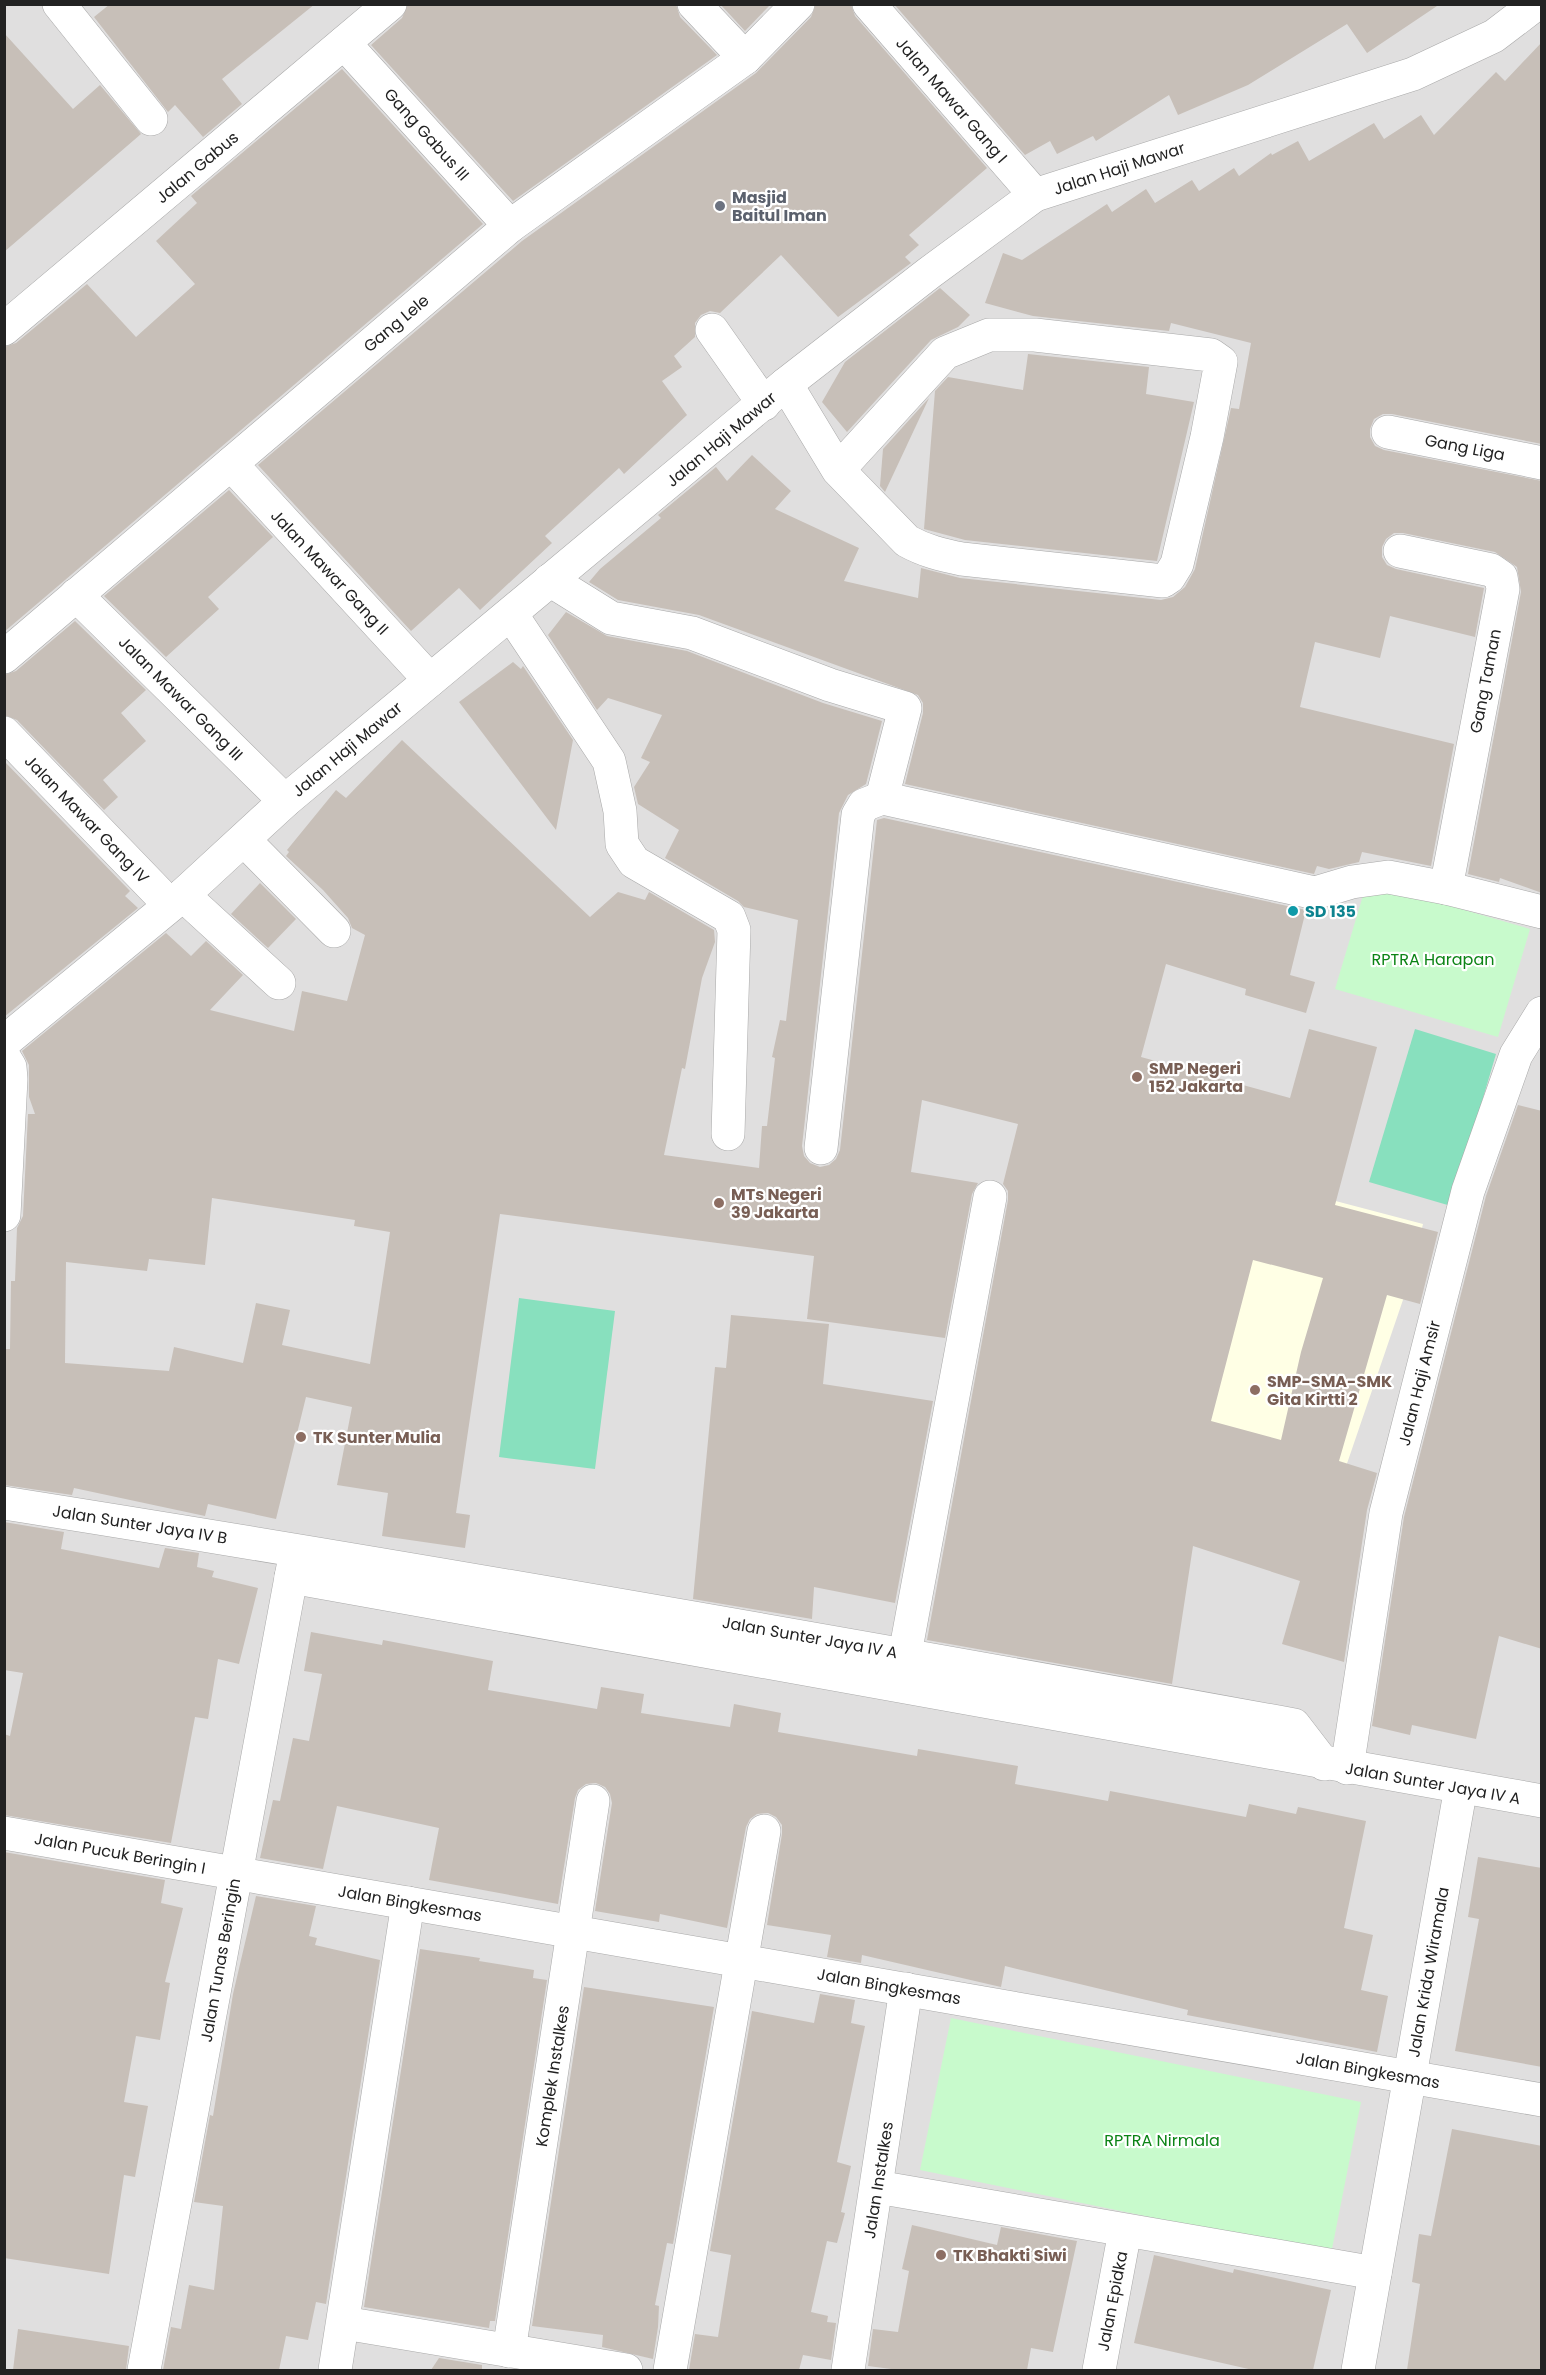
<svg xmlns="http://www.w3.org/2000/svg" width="1546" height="2375" font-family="Poppins,sans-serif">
	<rect width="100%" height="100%" fill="#f2efe9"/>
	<!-- residential -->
	<rect fill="#e0dfdf" x="5" y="5" width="1536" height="2365"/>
	<!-- education -->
	<path fill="#ffffe5" d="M1195 1164 1423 1224 1405 1294 1327 1522 1202 1487Z"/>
	<!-- park -->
	<g fill="#c8facc">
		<path d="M1367 882 1530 929 1498 1037 1335 989Z"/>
		<path d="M951 2018 1361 2102 1331 2254 920 2170Z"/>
	</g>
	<!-- pitch -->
	<g fill="#88e0be">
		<path d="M1415 1029 1496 1054 1451 1206 1369 1182Z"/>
		<path d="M519 1298 615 1311 595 1469 499 1457Z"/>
	</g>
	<!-- building -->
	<g fill="#c7bfb8" fill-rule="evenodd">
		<path d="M110 4H315L222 79 242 104 203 137 175 105 168 112 94 17Z"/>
		<path d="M408 4H676L680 17 717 55 513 201 371 45 402 18Z"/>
		<path d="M720 4H771L745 31Z"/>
		<path d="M816 4H851L855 16 987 168 909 235 919 245 905 257 911 263 838 317 781 255 720 313 710 311 701 315 695 323V337L674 356 682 367 662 381 687 415 624 474 619 468 545 536 552 543 480 610 459 588 411 631 258 465 522 241 756 73 811 17Z"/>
		<path d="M894 4H1440L1367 53 1347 24 1248 85 1178 115 1169 95 1096 141 1093 136 1057 154 1050 141 1025 155Z"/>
		<path d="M4 33 73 109 100 85 141 134 4 252Z"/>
		<path d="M1542 42V444L1392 414H1383L1374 419 1370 429V437L1375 446 1384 450 1542 481V893L1500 878 1499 882 1468 874 1521 592 1517 567 1495 552 1403 533H1394L1386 539 1382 547V557L1387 565 1396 569 1484 588 1475 637 1390 616 1380 658 1315 642 1300 707 1454 744 1431 866 1362 852 1359 862 1329 869 1317 866 1314 874 905 784 923 713V703L918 695 699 615 618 600 589 582 600 569 661 518 658 515 716 467 727 481 752 455 791 491 775 509 859 548 844 581 918 598 921 568 960 578 1161 600 1173 597 1185 587 1195 569 1231 408 1239 409 1251 343 1171 323 1169 331 1033 316 985 303 1003 253 1022 260 1107 204 1112 212 1146 189 1155 203 1192 180 1199 191 1234 168 1239 176 1271 153 1272 155 1298 141 1309 161 1374 123 1384 139 1421 115 1434 135 1496 72 1505 81Z"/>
		<path d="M342 69 483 224 4 632V347L16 343 87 284 136 337 195 284 156 241 197 203 191 196Z"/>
		<path d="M940 288 970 315 958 327 931 340 847 432 822 402 845 362Z"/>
		<path d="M1028 354 1149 367 1146 394 1194 402 1157 561 965 540 924 529 935 391 948 377 1023 390Z"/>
		<path d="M929 398 885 492 880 486 883 449Z"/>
		<path d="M229 490 273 537 208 597 219 609 166 657 104 596Z"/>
		<path d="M566 612 607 636 687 651 823 703 882 721 866 784 848 795 839 813 802 1146 804 1156 810 1163 820 1167 829 1165 836 1159 840 1150 877 820 884 818 1306 910 1290 975 1315 982 1306 1013 1245 995 1246 989 1166 964 1141 1057 1290 1098 1309 1029 1377 1047 1335 1205 1438 1232 1420 1304 1387 1295 1339 1461 1377 1473 1367 1510 1344 1662 1282 1644 1300 1581 1193 1546 1172 1684 927 1640 1008 1200V1191L1003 1184 1018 1124 922 1100 911 1172 978 1183 972 1194 945 1338 807 1319 814 1256 500 1214 456 1513 470 1515 465 1548 382 1536 388 1493 337 1485 352 1407 306 1397 276 1519 208 1504 205 1516 74 1488 72 1495 4 1485V1349H10L11 1281H15L17 1228 23 1216 28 1114H35L29 1097V1065L22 1051 166 933 191 956 206 941 243 975 210 1010 294 1031 302 991 347 1001 365 935 352 928 348 918 323 890 286 856 289 852 287 850 336 790 346 798 402 740 590 917 618 892 645 900 649 892 714 930 715 942 702 978 685 1069 682 1068 664 1155 759 1168 762 1126H767L775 1058 772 1057 780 1020 786 1021 798 920 744 907 738 901 665 858 679 830 638 804 634 787 650 762 641 758 662 715 608 698 597 710 548 635ZM212 1198 355 1220 354 1226 390 1232 370 1364 282 1345 290 1310 256 1303 243 1363 174 1347 169 1371 65 1363 66 1262 147 1271 149 1259 205 1265ZM1253 1260 1323 1278 1301 1352 1281 1440 1211 1421Z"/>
		<path d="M75 621 146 690 121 713 146 741 103 780 118 797 104 810 17 720 4 715V675L16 671Z"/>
		<path d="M513 662 521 669 523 666 573 740 556 830 459 702Z"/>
		<path d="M4 761 130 891 125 896 138 908 4 1017Z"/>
		<path d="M260 883 296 919 268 948 231 914Z"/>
		<path d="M1518 1105 1542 1111V1649L1499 1636 1476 1739 1412 1725 1410 1735 1372 1726 1404 1517 1486 1196Z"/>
		<path d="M731 1315 829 1324 823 1384 933 1401 895 1603 814 1587 812 1619 693 1599 715 1367 726 1368Z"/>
		<path d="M4 1522 64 1532 61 1549 159 1568 165 1548 199 1553 197 1567 214 1571 212 1577 258 1588 239 1664 218 1659 208 1719 195 1717 171 1843 4 1815V1734L10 1736 23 1673 4 1670Z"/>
		<path d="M311 1632 382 1645 383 1640 493 1661 488 1690 597 1709 601 1687 644 1694 641 1713 730 1727 734 1704 781 1713 778 1732 917 1756 918 1749 1018 1766 1015 1784 1060 1792 1108 1801 1110 1791 1246 1817 1249 1804 1296 1814 1298 1807 1366 1821 1344 1928 1373 1935 1361 1990 1388 1996 1377 2052 1187 2015 1188 2010 1005 1966 1001 1987 862 1955 861 1963 827 1957 831 1935 767 1925 782 1834V1825L776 1817 768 1813 757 1814 750 1819 746 1827 727 1928 660 1914 659 1922 595 1911 612 1803 610 1794 605 1787 596 1783 586 1784 578 1790 575 1798 558 1904 429 1880 439 1828 337 1806 323 1869 260 1858 273 1800 280 1801 293 1738 309 1741 322 1674 304 1671Z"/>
		<path d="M4 1852 165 1880 161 1903 183 1908 165 1982 170 1983 160 2040 136 2036 124 2102 148 2106 135 2177 124 2175 109 2274 4 2258Z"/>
		<path d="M1478 1857 1542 1868V2067L1455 2051 1479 1919 1468 1917Z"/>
		<path d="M256 1896 316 1906 309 1936 317 1938 315 1945 380 1960 326 2304 316 2302 308 2340 286 2336 279 2370H163L171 2327 181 2329 189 2285 214 2290 223 2206 194 2202 210 2115 213 2116 233 1994Z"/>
		<path d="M420 1949 480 1958 479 1961 534 1970 533 1978 547 1980 495 2321H490L489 2328 364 2307Z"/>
		<path d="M584 1987 714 2007 673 2244 667 2243 655 2305 659 2306 658 2327 653 2359 602 2347 603 2335 532 2326Z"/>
		<path d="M820 1994 855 2000 851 2023 865 2026 837 2162 851 2166 841 2212 845 2213 837 2243 827 2241 811 2312 828 2316 827 2322 836 2323 831 2360 803 2355 799 2370H689L695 2334 718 2337 731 2255 710 2251 752 2011 814 2023Z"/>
		<path d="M1452 2129 1542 2146V2370H1407L1420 2284 1412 2282 1419 2234 1431 2236Z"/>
		<path d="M912 2225 997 2245 1001 2227 1077 2241 1053 2352 1031 2348 1027 2370H899L868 2366 873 2329 898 2332 909 2271 902 2269Z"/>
		<path d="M1154 2255 1233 2273 1234 2269 1331 2290 1313 2370H1253L1134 2343Z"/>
		<path d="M18 2329 129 2346 126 2370H13Z"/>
		<path d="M439 2358 482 2365V2370H431Z"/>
	</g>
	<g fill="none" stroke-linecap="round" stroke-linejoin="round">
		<defs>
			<g id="minor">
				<path d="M59 4 151 119"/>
				<path d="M694 4 745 58"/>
				<path d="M869 4 1035 195"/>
				<path d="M344 43 510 226"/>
				<path d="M4 329 390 4"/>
				<path d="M712 330 764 404"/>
				<path d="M786 384 838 470 907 541C925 551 942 555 962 559L1163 581 1169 577 1177 564 1207 437 1221 362 1211 355 1035 335H989L945 353 838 470"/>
				<path d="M1388 432 1542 463"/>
				<path d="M231 464 430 680"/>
				<path d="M1400 551 1491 570 1501 577 1503 589 1446 888"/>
				<path d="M550 580 611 618 692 633 830 685 905 708 882 798 1315 893 1352 882 1388 877 1446 888 1542 912"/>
				<path d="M76 595 285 801"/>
				<path d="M511 614 609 761 620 811 622 844 634 862 729 917 734 930 728 1134"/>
				<path d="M4 657 510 226 745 58 798 4"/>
				<path d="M4 733 170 905"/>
				<path d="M244 840 334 931"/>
				<path d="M183 895 279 983"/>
				<path d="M4 1042 183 895 285 801 786 384 929 273 1035 195 1413 74 1494 36 1536 4"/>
				<path d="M4 1057 10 1067 11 1079 4 1215"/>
				<path d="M821 1148 858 815 864 805 882 798"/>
				<path d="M4 1503C435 1571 865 1647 1294 1725L1324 1764"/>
				<path d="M291 1577 1542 1801"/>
				<path d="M905 1654 990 1197"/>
				<path d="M1347 1768 1386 1513 1468 1191 1516 1055 1542 1013"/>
				<path d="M4 1833 1542 2100"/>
				<path d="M877 2187 1375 2273"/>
				<path d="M344 2323 626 2370"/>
				<path d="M509 2351 593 1801"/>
				<path d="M144 2370 295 1556"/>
				<path d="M335 2370 408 1903"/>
				<path d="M670 2370 764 1831"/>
				<path d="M848 2370 906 1989"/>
				<path d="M1099 2370 1125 2231"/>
				<path d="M1358 2370 1461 1787"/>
			</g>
		</defs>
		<!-- minor casing -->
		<use href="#minor" stroke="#a9a9a9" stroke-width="34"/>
		<!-- minor -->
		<use href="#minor" stroke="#fff" stroke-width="33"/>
	</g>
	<!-- markers -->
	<circle fill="#6b7280" stroke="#fff" stroke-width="2" cx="720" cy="206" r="6"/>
	<circle fill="#0f9aa8" stroke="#fff" stroke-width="2" cx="1293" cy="911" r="6"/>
	<g fill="#8d6e63" stroke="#fff" stroke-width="2">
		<circle cx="1137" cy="1077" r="6"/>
		<circle cx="719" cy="1203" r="6"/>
		<circle cx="1255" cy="1390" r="6"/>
		<circle cx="301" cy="1437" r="6"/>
		<circle cx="941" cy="2255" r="6"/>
	</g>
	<g text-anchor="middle" stroke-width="4.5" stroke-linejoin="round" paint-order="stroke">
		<!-- street labels -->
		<g font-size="16" fill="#222" stroke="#fff">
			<text transform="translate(952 100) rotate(49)" y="6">Jalan Mawar Gang I</text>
			<text transform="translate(427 134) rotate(48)" y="6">Gang Gabus III</text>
			<text transform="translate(197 167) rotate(-40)" y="6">Jalan Gabus</text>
			<text transform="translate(1119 168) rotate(-18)" y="6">Jalan Haji Mawar</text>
			<text transform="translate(396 323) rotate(-40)" y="6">Gang Lele</text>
			<text transform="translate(721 439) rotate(-40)" y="6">Jalan Haji Mawar</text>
			<text transform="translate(1465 447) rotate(11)" y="6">Gang Liga</text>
			<text transform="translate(330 572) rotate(47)" y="6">Jalan Mawar Gang II</text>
			<text transform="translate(1485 681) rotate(-79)" y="6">Gang Taman</text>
			<text transform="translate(181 698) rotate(45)" y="6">Jalan Mawar Gang III</text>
			<text transform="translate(347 749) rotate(-40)" y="6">Jalan Haji Mawar</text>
			<text transform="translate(87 819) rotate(46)" y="6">Jalan Mawar Gang IV</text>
			<text transform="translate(1419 1383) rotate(-76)" y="6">Jalan Haji Amsir</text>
			<text transform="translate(140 1524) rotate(9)" y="6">Jalan Sunter Jaya IV B</text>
			<text transform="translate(810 1637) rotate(10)" y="6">Jalan Sunter Jaya IV A</text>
			<text transform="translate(1433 1783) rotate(10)" y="6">Jalan Sunter Jaya IV A</text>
			<text transform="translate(120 1853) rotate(10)" y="6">Jalan Pucuk Beringin I</text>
			<text transform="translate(410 1903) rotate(10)" y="6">Jalan Bingkesmas</text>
			<text transform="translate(220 1960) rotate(-80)" y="6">Jalan Tunas Beringin</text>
			<text transform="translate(1428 1972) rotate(-80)" y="6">Jalan Krida Wiramala</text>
			<text transform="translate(889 1986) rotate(10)" y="6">Jalan Bingkesmas</text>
			<text transform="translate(1368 2070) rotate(10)" y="6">Jalan Bingkesmas</text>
			<text transform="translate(552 2076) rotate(-81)" y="6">Komplek Instalkes</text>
			<text transform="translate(878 2180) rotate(-81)" y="6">Jalan Instalkes</text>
			<text transform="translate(1112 2301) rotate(-79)" y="6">Jalan Epidka</text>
		</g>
		<!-- worship labels -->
		<g font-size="16" font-weight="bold" fill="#5b616d" stroke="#fff" text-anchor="start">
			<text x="732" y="203">Masjid<tspan x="732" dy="18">Baitul Iman</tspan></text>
		</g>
		<!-- culture labels -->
		<g font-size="16" font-weight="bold" fill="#0d838f" stroke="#fff" text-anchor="start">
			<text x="1305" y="917">SD 135</text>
		</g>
		<!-- park labels -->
		<g font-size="16" fill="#0c8416" stroke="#fff">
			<text x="1433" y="965">RPTRA Harapan</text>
			<text x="1162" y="2146">RPTRA Nirmala</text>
		</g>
		<!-- education labels -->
		<g font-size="16" font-weight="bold" fill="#785e54" stroke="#fff" text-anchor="start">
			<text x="1149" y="1074">SMP Negeri<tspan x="1149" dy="18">152 Jakarta</tspan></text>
			<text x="731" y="1200">MTs Negeri<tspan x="731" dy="18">39 Jakarta</tspan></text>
			<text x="1267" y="1387">SMP-SMA-SMK<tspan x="1267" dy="18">Gita Kirtti 2</tspan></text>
			<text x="313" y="1443">TK Sunter Mulia</text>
			<text x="953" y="2261">TK Bhakti Siwi</text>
		</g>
	</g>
	<!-- border -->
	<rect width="1546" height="2375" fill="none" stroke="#222222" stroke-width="12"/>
</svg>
